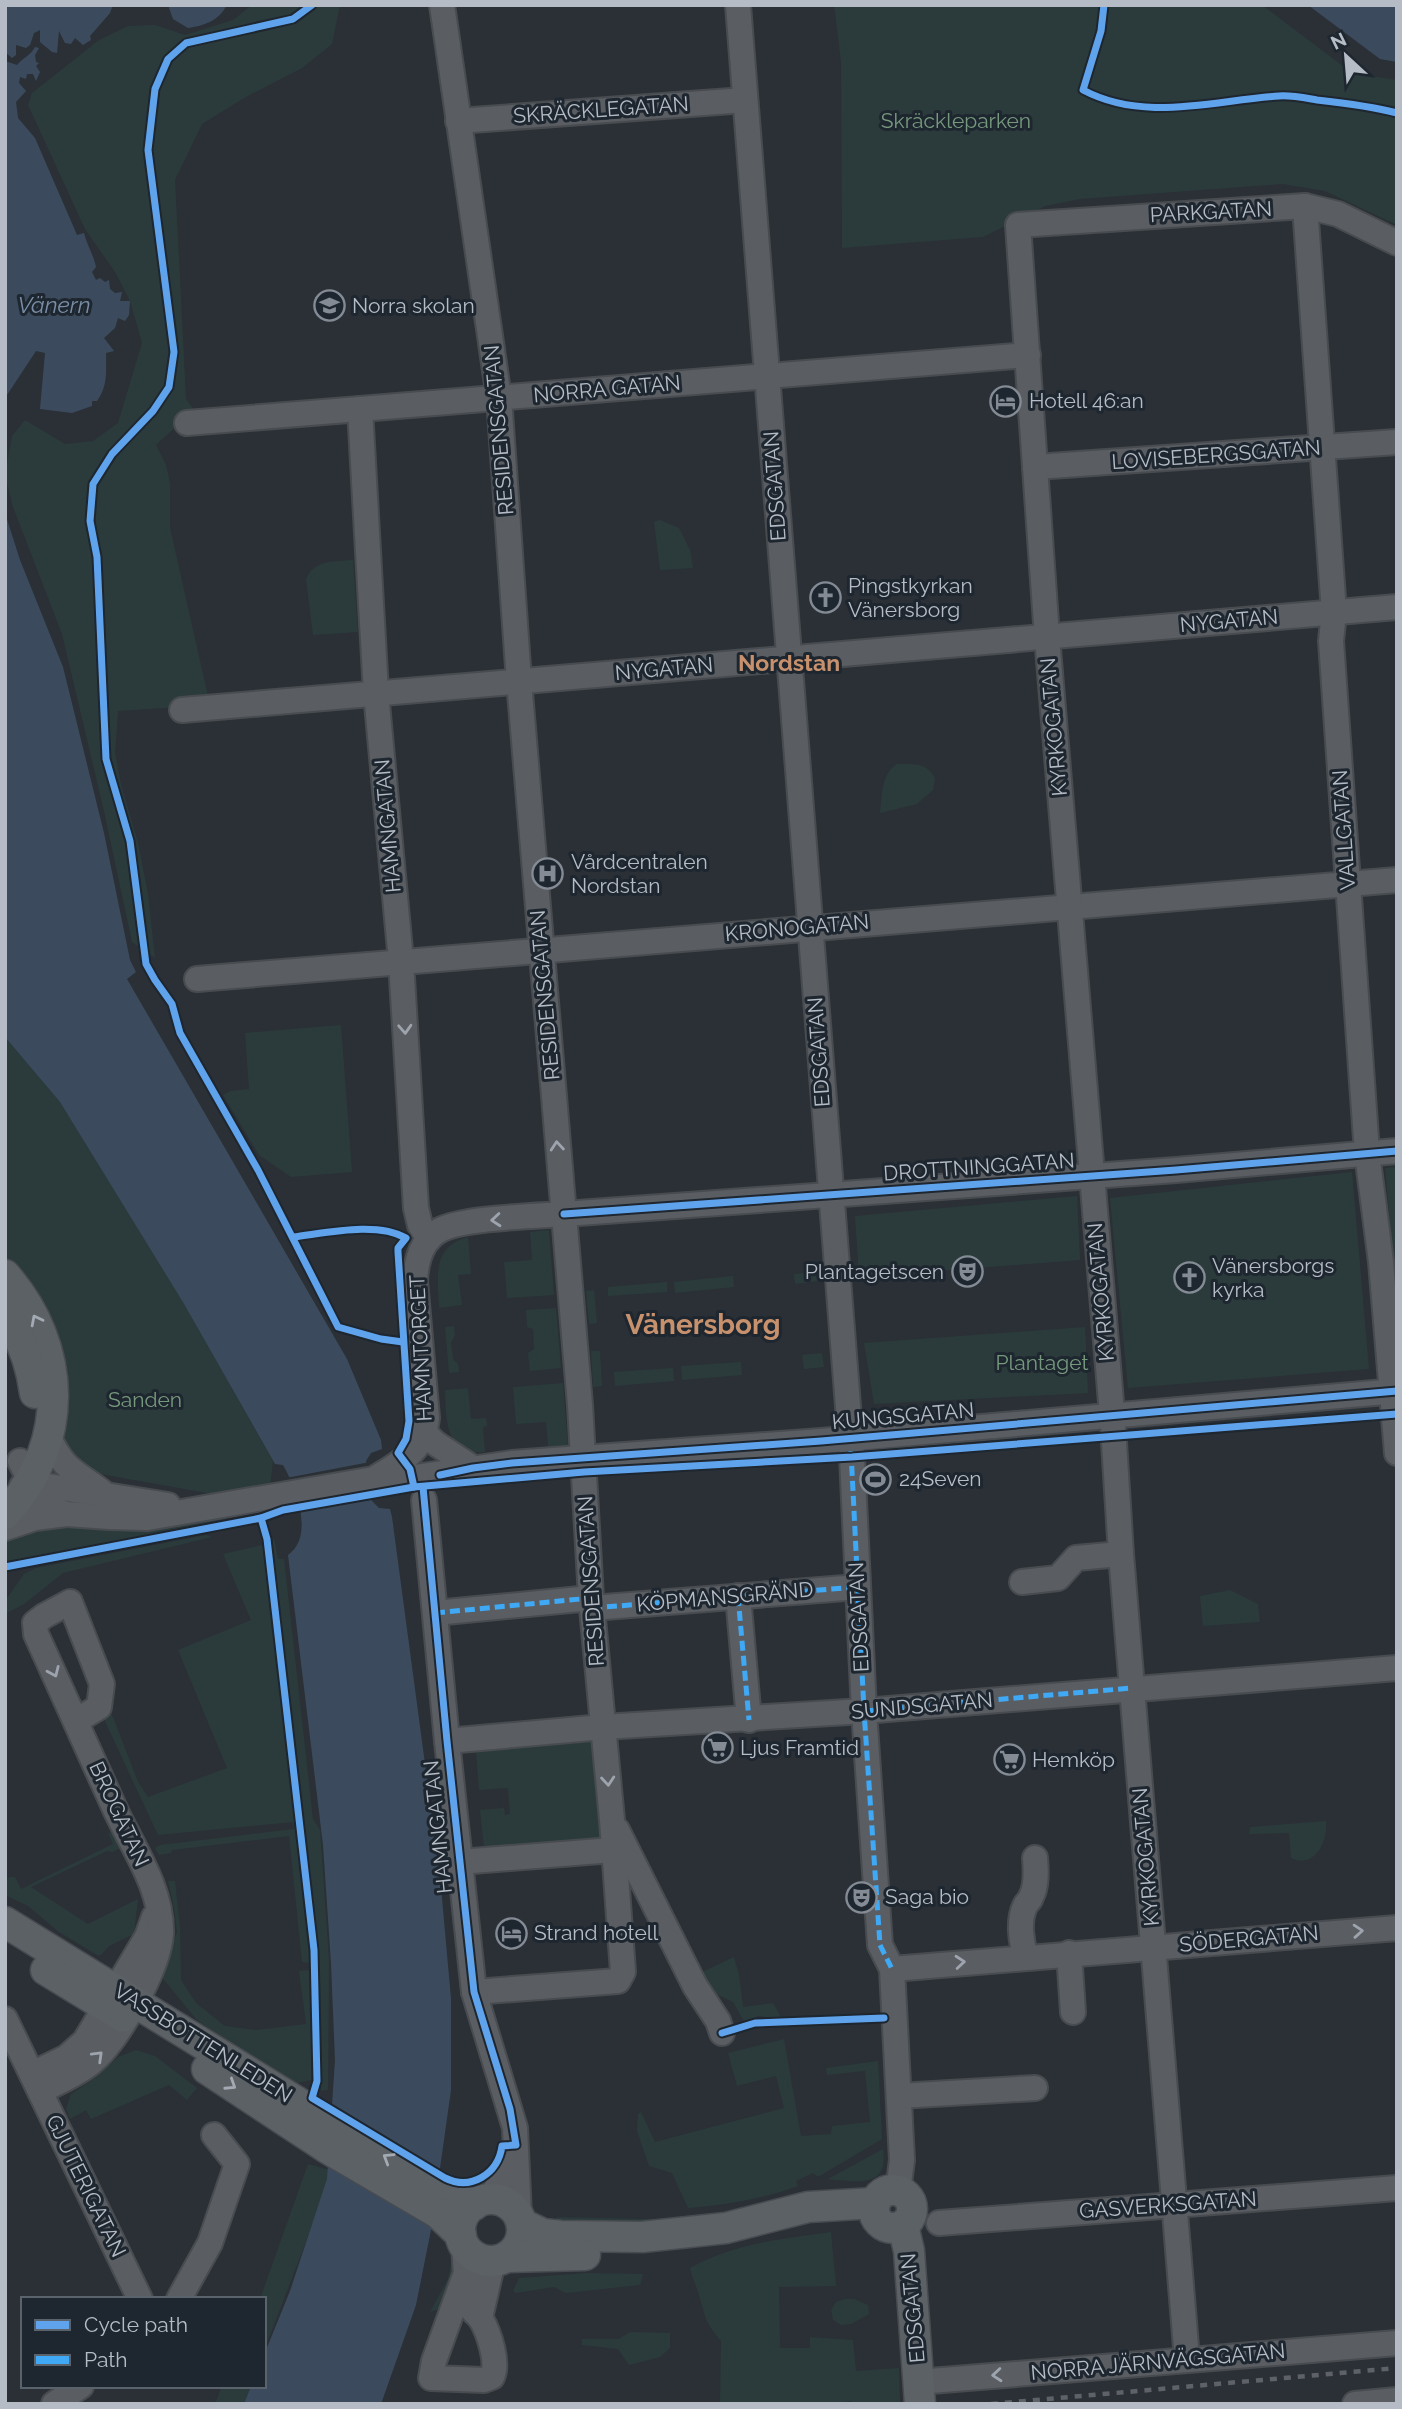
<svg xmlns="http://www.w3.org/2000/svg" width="1402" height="2409" font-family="Raleway,sans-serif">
	<rect width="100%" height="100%" fill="#2a3036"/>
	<!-- green -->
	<g fill="#2b3b3c">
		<path d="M252 5H340L332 44 302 68 244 98 202 124 175 180 186 399 194 410 156 445 166 465 170 483V528L210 705 118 711 115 752 121 785 138 843 148 894 155 958 132 942 104 811 62 634 13 507 5 476 12 436 25 420 65 444 93 441 118 423 142 343 130 301 115 272 85 229 28 105 32 93 99 40 128 26 155 25 185 35 233 20Z"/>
		<path d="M834 5H1262L1352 73 1397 80V225L1325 191 1283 184 1080 199 1045 206 983 237 842 248 841 61Z"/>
		<path d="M660 520 679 528 690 550 693 568 660 570 654 522Z"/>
		<path d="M353 560 358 632 313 635 306 579C315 559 334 562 353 560Z"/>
		<path d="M897 764C914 764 926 762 935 778L933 790 917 804 880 813C882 796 881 774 897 764Z"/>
		<path d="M341 1025 352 1172 291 1177 259 1155 223 1095 231 1091 249 1089 245 1033Z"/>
		<path d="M5 1037 60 1102 184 1304 273 1461 270 1487 237 1493H207L89 1472 62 1445 34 1291 5 1258Z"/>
		<path d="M1397 1167V1302L1385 1168Z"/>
		<path d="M1352 1172 1369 1369 1128 1388 1110 1198Z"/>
		<path d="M1077 1196 1080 1260 859 1277 855 1216Z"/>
		<path d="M549 1230 554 1295 507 1298 504 1262 532 1260 530 1232Z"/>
		<path d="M468 1237 471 1274 458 1275 462 1305 439 1308C438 1278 431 1247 468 1237Z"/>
		<path d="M816 1272 817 1281 795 1284 794 1274Z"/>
		<path d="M733 1276 734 1287 675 1293 674 1282Z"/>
		<path d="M667 1282V1292L608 1296V1287Z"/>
		<path d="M594 1290 597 1323 589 1324 586 1291Z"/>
		<path d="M556 1308 561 1368 530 1371 528 1353 534 1349 533 1329 527 1327 526 1310Z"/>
		<path d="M454 1326 455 1336 451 1342 453 1359 458 1364 459 1372 449 1373 445 1327Z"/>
		<path d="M1085 1327 1088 1393 874 1404 864 1343Z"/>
		<path d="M591 1351H600L602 1386 593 1387Z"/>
		<path d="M822 1353 824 1367 804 1369 802 1355Z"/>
		<path d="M741 1362 742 1375 682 1380 681 1366Z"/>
		<path d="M673 1368 674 1381 615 1386 614 1372Z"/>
		<path d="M563 1383 568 1446 548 1448 546 1422 516 1424 513 1387Z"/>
		<path d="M468 1388 471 1419 486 1418 487 1426 483 1427 485 1452C445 1455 446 1420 445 1390Z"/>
		<path d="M227 1516 226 1520 5 1562V1541L36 1528Z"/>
		<path d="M206 1535 212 1537 63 1573 24 1604 5 1614V1601L24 1574 36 1568Z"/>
		<path d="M274 1537 278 1559H284L313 1819 320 1830 329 1960 328 2090 321 2091 313 1994 315 2079 297 2083 228 2042 196 2019 160 1975 177 1932 174 1908 168 1881H175L180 1927 181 1980 196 2003 225 2026 256 2030 306 2024 299 1971 311 1970 310 1963 302 1962 289 1836 172 1850 171 1853 159 1855 155 1848 160 1845 294 1829 293 1822 158 1835 104 1719 110 1713 113 1717 138 1782 148 1797 227 1768 178 1650 251 1620 223 1554 262 1545 267 1568 274 1564 271 1544Z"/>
		<path d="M1230 1590 1258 1604 1260 1622 1203 1626 1200 1596Z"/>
		<path d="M592 1742 600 1840 484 1848 480 1810 504 1808 505 1815 510 1814 508 1788 479 1790 476 1751Z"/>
		<path d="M1326 1821C1328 1842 1315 1869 1291 1858L1289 1833 1249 1834 1250 1827Z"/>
		<path d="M113 1832 119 1842 120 1848 113 1852 107 1851 31 1887 88 1924 138 1899 134 1934 109 1946 101 1955H97L59 1932 28 1906 5 1895V1883L9 1877H15L21 1889 113 1844 108 1833Z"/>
		<path d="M734 1957 739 1975 743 2007 773 2003 782 2019 758 2016 745 2023 733 2002 710 1991 702 1972Z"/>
		<path d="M784 2039 801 2136 831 2134 832 2126 870 2122 865 2071 827 2075 826 2068 878 2061 882 2139 818 2177 813 2173 796 2181 798 2186C762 2199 725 2205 688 2208L672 2173 649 2166 637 2131 638 2114 641 2112 655 2142 784 2108 776 2076 737 2086 728 2053Z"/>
		<path d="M136 2050 155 2056 197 2088 187 2100 169 2085 91 2119 86 2110 70 2119 66 2109 71 2094 95 2078 118 2057Z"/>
		<path d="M883 2149C887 2175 875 2183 850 2181 843 2180 835 2181 828 2179Z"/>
		<path d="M308 2164 333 2171 264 2351V2299H260Z"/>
		<path d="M557 2217 688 2220 670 2227 550 2226Z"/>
		<path d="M831 2232 836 2286 779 2287 780 2348H810V2337L853 2340 856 2371 899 2368 900 2404H853L852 2401 826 2404H720L721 2341C704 2321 706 2318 699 2295 696 2285 692 2278 690 2268 735 2243 781 2239 831 2232Z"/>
		<path d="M452 2257 456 2264 442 2308 430 2312 448 2279Z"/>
		<path d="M587 2273 643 2274 640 2285 566 2293 554 2287 516 2293 513 2291 519 2278Z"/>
		<path d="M845 2299H854L868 2305 869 2314 851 2324 841 2325 833 2320 831 2310 836 2302Z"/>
		<path d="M630 2332 670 2333V2348L660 2357 629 2365 618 2349 582 2345V2339H619Z"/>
		<path d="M222 2386H251L244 2404H215Z"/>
	</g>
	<!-- water -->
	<g fill="#3b4b5d">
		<path d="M5 5H113L110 13 90 36 91 40 83 45 75 38 71 44 65 43 59 31 57 53 52 52 40 42V30L34 33 30 45 26 48 16 45V55L12 58 5 52Z"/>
		<path d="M168 5H227C218 21 206 25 188 28L173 19Z"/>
		<path d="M1308 5H1397V62L1380 59Z"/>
		<path d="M35 47 39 48 35 55 36 62 39 63 36 66 40 72 36 81 33 74H27L26 79 20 77 19 83 26 91 16 102 18 118 35 138 77 235 84 233C87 245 94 256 96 267L92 272 96 280 100 278 105 282 109 280 110 289 115 293 122 292 120 301H130L129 315 125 321 118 318 115 328 104 338 114 351 106 353C106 371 108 386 97 401H92V406L72 413 40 409 45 353 36 351 5 398V61L17 65C23 58 31 55 35 47Z"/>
		<path d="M5 513 20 560 63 667 104 833 130 960 136 972 127 979 347 1359 381 1440 382 1449 371 1453 366 1461 372 1501 379 1508 390 1509 392 1517 440 1876 451 1999V2090L432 2225 416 2305 381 2404H244L251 2386H264V2355L290 2291 327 2179 335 2060 331 1963 323 1845 288 1555C315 1536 296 1488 283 1465L275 1464 184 1304 60 1102 5 1037Z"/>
	</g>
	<!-- pier -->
	<path fill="#2a3036" d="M370 1462 375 1497 297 1512 286 1478Z"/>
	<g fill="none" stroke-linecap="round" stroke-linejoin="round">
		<defs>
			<g id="minor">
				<path d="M442 5 499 398 519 681 580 1405 591 1598 612 1820 623 1972 618 1981 474 1992"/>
				<path d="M738 5 852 1457 864 1711 880 1945 892 1969 902 2160 898 2191"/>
				<path d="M458 121 745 100"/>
				<path d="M1305 206 1334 612 1331 641 1367 1153 1381 1262 1397 1453"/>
				<path d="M360 409 376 693 401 961 416 1208 420 1225 429 1239"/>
				<path d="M187 423 1028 355"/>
				<path d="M1035 467 1397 442"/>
				<path d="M182 710 1397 607"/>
				<path d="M197 979 1397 880"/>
				<path d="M425 1433 435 1443 473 1468"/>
				<path d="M47 1434C65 1471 70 1468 101 1491"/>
				<path d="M20 1461 40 1501 50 1508 67 1514 110 1517 147 1518 374 1479 388 1481 512 1463 821 1441 1397 1391"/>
				<path d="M374 1479C401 1462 423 1452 427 1418L415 1281C416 1261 421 1240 440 1230 463 1218 535 1216 564 1214L1176 1170 1397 1151"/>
				<path d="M22 1486 30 1483 168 1505"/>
				<path d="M424 1500 447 1741 474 1992 515 2128 519 2216"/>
				<path d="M5 1528 35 1518 66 1514"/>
				<path d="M1022 1582 1058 1578 1076 1558 1121 1554"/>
				<path d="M738 1596 749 1720"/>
				<path d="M592 1608 858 1587"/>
				<path d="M435 1613 591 1598"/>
				<path d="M447 1741 603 1727 864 1711 1397 1668"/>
				<path d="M617 1830 695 1986 718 2021 722 2033"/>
				<path d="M460 1862 613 1850"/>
				<path d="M1069 1953 1073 2012"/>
				<path d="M1026 1957C1021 1942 1018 1921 1025 1906 1026 1903 1030 1901 1031 1897 1037 1886 1036 1870 1035 1858"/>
				<path d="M892 1969 1397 1928"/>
				<path d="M5 2019 140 2299"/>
				<path d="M32 2074 67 2057 85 2041 147 1937 154 1917"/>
				<path d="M40 2091C57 2083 76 2075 91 2063 118 2041 159 1968 161 1933 162 1888 133 1848 115 1809 89 1751 63 1693 36 1634L35 1623 44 1616 70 1602 102 1684 99 1707 76 1721"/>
				<path d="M899 2096 1035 2088"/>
				<path d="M489 2200 502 2178 512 2152"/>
				<path d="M939 2223 1397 2188"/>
				<path d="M463 2242C467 2264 464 2285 471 2307 473 2313 478 2314 481 2319 489 2333 499 2363 492 2377L484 2380 431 2378 434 2361 464 2278"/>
				<path d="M179 2299 210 2243 237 2164 214 2135"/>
				<path d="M480 2318 493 2261"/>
				<path d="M1187 2359 1121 1554 1113 1426 1047 637 1018 225 1305 206 1338 214 1397 243"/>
				<path d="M918 2382 1397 2343"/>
				<path d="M54 2404 81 2386"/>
				<path d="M1355 2404 1397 2400"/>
			</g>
			<g id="major">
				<path d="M5 1275C68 1347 70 1443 5 1514"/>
				<path d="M5 1314C22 1338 31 1363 35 1393"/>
				<path d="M5 1922 443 2192 474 2205"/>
				<path d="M46 1970 123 2017"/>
				<path d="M207 2069 327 2148 438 2213 461 2235"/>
				<circle cx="893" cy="2209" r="19"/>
				<circle cx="491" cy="2230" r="31"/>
				<path d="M522 2224 543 2234 561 2236 642 2237 726 2228 808 2207 875 2203"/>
				<path d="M903 2225 909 2251 920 2404"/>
				<path d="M508 2257 585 2255"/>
			</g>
		</defs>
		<!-- minor casing -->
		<use href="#minor" stroke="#484c50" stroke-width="28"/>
		<!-- major casing -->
		<use href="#major" stroke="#484c52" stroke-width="33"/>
		<!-- minor -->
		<use href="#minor" stroke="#5a5e63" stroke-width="24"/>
		<!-- major -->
		<use href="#major" stroke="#5c6165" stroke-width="30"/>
		<!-- rail -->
		<path stroke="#5e6268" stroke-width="4.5" stroke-dasharray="7 7" stroke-linecap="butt" d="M991 2404 1397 2368"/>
		<!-- quiet -->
		<g stroke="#3fa9f5" stroke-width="5" stroke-dasharray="10 5" stroke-linecap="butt">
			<path d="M851 1451 864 1711 880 1945 892 1969"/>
			<path d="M738 1596 749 1720"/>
			<path d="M592 1608 858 1587"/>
			<path d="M435 1613 591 1598"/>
			<path d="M864 1711 1132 1688"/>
		</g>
		<defs>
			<g id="cycleway">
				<path d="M312 5 293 19 186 43 168 59 155 89 148 150 174 352 169 387 153 411 112 454 93 484 90 521 97 557 106 759 130 841 146 964 155 980 172 1004 180 1033 258 1170 338 1327 381 1339 403 1342"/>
				<path d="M1104 5 1101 31 1083 90C1145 123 1214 100 1279 96 1291 95 1305 98 1317 100 1344 103 1370 106 1397 113"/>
				<path d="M564 1214 1176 1170 1397 1151"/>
				<path d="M293 1237C326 1233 377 1221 406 1238L398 1248V1252L409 1421 406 1439 398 1453 410 1469 414 1487"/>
				<path d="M440 1475 473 1468 512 1463 821 1441 1397 1391"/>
				<path d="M261 1518 267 1539 314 1950 317 2081 312 2098 445 2178C471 2191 498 2174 502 2146L516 2145 510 2109 474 1992 447 1741 423 1487"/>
				<path d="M5 1567 261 1518 283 1510 414 1487 584 1472 852 1457 1397 1414"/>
				<path d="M722 2033 755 2023 884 2018"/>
			</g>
		</defs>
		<!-- cycleway casing -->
		<use href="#cycleway" stroke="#1e262f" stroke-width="11"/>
		<!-- cycleway -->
		<use href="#cycleway" stroke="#60a3ed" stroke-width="7"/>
	</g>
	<!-- one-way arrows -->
	<defs><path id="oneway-chevron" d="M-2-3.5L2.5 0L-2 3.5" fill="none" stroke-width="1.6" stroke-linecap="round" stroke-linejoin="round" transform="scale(1.75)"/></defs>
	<g stroke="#9ea4ad">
		<use href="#oneway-chevron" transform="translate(405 1029) rotate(87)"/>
		<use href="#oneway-chevron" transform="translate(557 1146) rotate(-95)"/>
		<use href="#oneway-chevron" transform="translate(496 1220) rotate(175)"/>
		<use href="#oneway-chevron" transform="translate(54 1672) rotate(66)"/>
		<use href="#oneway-chevron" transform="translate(608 1781) rotate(85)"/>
		<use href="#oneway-chevron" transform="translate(1358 1931) rotate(-4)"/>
		<use href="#oneway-chevron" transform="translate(960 1962) rotate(-5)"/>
		<use href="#oneway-chevron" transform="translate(98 2056) rotate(-44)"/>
		<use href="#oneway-chevron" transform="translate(997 2375) rotate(175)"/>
	</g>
	<g stroke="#a3aab3">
		<use href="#oneway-chevron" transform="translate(36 1320) rotate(-117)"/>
		<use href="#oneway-chevron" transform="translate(231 2085) rotate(33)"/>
		<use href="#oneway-chevron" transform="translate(388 2158) rotate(-148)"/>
	</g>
	<!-- icons -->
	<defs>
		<symbol id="school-ring" viewBox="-11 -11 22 22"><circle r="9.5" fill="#1e262f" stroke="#848b94" stroke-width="1.5"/><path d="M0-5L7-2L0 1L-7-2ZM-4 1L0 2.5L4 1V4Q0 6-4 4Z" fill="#848b94"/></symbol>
		<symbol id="hotel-ring" viewBox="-11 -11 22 22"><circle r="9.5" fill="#1e262f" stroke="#848b94" stroke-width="1.5"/><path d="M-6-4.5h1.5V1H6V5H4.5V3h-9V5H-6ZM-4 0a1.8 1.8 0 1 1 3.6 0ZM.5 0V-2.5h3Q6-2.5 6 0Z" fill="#848b94"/></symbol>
		<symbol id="church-ring" viewBox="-11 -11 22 22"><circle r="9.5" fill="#1e262f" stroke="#848b94" stroke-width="1.5"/><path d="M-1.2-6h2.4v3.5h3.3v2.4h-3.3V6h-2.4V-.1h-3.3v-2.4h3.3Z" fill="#848b94"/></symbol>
		<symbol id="hospital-ring" viewBox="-11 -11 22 22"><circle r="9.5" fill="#1e262f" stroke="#848b94" stroke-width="1.5"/><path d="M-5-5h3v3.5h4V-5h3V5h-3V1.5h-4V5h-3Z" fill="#848b94"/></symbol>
		<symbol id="theatre-ring" viewBox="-11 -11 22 22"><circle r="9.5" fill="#1e262f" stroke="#848b94" stroke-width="1.5"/><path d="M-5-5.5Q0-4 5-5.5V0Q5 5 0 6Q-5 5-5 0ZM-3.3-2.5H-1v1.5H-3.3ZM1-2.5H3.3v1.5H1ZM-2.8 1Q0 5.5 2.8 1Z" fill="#848b94"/></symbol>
		<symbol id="stadium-ring" viewBox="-11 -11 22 22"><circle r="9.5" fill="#1e262f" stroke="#848b94" stroke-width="1.5"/><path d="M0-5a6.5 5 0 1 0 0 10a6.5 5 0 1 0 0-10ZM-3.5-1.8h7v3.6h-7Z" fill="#848b94"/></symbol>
		<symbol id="supermarket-ring" viewBox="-11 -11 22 22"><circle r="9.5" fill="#1e262f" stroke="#848b94" stroke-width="1.5"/><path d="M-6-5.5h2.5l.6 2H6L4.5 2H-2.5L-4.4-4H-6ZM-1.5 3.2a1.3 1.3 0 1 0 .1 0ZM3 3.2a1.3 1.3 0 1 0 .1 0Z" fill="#848b94"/></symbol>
	</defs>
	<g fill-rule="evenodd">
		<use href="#school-ring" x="312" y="288" width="35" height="35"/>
		<use href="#hotel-ring" x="988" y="384" width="35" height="35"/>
		<use href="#church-ring" x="808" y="580" width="35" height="35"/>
		<use href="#hospital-ring" x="530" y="856" width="35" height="35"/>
		<use href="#theatre-ring" x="950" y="1254" width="35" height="35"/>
		<use href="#church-ring" x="1172" y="1260" width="35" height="35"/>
		<use href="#stadium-ring" x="858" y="1462" width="35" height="35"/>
		<use href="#supermarket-ring" x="700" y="1730" width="35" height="35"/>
		<use href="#supermarket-ring" x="992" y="1742" width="35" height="35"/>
		<use href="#theatre-ring" x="844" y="1880" width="35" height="35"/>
		<use href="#hotel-ring" x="494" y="1916" width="35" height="35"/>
	</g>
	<g text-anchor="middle" stroke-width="6" stroke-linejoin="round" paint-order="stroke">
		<!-- street labels -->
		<g font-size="21" fill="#b5bcc6" stroke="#1e262f">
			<text transform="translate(601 110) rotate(-4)" y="7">SKRÄCKLEGATAN</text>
			<text transform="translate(1211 212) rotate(-3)" y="7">PARKGATAN</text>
			<text transform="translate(607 389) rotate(-5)" y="7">NORRA GATAN</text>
			<text transform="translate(499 430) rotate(-95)" y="7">RESIDENSGATAN</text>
			<text transform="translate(1216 455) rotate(-4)" y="7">LOVISEBERGSGATAN</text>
			<text transform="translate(775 486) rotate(-94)" y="7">EDSGATAN</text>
			<text transform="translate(1229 621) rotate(-5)" y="7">NYGATAN</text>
			<text transform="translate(664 669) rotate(-5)" y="7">NYGATAN</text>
			<text transform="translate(1054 727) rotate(-95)" y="7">KYRKOGATAN</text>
			<text transform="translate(388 826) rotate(-95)" y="7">HAMNGATAN</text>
			<text transform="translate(1344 830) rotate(-94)" y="7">VALLGATAN</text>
			<text transform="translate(797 928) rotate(-5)" y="7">KRONOGATAN</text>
			<text transform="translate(545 995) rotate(-95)" y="7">RESIDENSGATAN</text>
			<text transform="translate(819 1052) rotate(-94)" y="7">EDSGATAN</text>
			<text transform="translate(979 1167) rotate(-4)" y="7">DROTTNINGGATAN</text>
			<text transform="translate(1101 1292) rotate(-95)" y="7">KYRKOGATAN</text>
			<text transform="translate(421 1348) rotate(-93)" y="7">HAMNTORGET</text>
			<text transform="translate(903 1416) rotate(-5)" y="7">KUNGSGATAN</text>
			<text transform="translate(591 1581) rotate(-94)" y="7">RESIDENSGATAN</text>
			<text transform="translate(725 1597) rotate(-5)" y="7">KÖPMANSGRÄND</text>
			<text transform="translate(859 1617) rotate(-93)" y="7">EDSGATAN</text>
			<text transform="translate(922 1706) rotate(-5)" y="7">SUNDSGATAN</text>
			<text transform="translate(119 1814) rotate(65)" y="7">BROGATAN</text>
			<text transform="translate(438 1827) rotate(-96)" y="7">HAMNGATAN</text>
			<text transform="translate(1146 1857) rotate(-95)" y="7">KYRKOGATAN</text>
			<text transform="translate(1249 1939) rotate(-5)" y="7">SÖDERGATAN</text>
			<text transform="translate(203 2043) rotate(32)" y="7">VASSBOTTENLEDEN</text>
			<text transform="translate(86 2186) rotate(64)" y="7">GJUTERIGATAN</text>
			<text transform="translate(1168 2205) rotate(-4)" y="7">GASVERKSGATAN</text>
			<text transform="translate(913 2308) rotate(-95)" y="7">EDSGATAN</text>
			<text transform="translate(1158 2362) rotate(-5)" y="7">NORRA JÄRNVÄGSGATAN</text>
		</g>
		<!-- park labels -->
		<g font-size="21" fill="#76997d" stroke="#1e262f">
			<text x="956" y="128">Skräckleparken</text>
			<text x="1042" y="1370">Plantaget</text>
			<text x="145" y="1407">Sanden</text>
		</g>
		<!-- poi labels -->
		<g font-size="21" fill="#b5bcc6" stroke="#1e262f" text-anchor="start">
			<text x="352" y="313">Norra skolan</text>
			<text x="1029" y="408">Hotell 46:an</text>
			<text x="848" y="593">Pingstkyrkan<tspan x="848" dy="24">Vänersborg</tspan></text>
			<text x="571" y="869">Vårdcentralen<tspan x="571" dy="24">Nordstan</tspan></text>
			<text x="1212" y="1273">Vänersborgs<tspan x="1212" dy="24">kyrka</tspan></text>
			<text x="944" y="1279" text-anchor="end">Plantagetscen</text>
			<text x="899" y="1486">24Seven</text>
			<text x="740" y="1755">Ljus Framtid</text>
			<text x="1032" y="1767">Hemköp</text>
			<text x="885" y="1904">Saga bio</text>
			<text x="534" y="1940">Strand hotell</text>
		</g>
		<!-- water labels -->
		<g font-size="23" font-style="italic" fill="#798ea6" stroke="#1e262f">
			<text x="54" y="313">Vänern</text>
		</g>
		<!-- neighbourhood labels -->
		<g font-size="23" font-weight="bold" fill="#c8916d" stroke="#1e262f">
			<text x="789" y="671">Nordstan</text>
		</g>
		<!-- district labels -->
		<g font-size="28" font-weight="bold" fill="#c8916d" stroke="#1e262f">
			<text x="703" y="1334">Vänersborg</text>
		</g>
	</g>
	<!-- border -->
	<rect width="1402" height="2409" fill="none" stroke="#b5bcc6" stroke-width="14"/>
	<!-- legend -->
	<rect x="21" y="2297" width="245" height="91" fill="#1e262f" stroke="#5a626b" stroke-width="2"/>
	<rect x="35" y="2320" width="35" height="10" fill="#60a3ed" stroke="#5a626b" stroke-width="2"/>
	<text x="84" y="2332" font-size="21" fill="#b5bcc6">Cycle path</text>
	<rect x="35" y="2355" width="35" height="10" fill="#3fa9f5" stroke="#5a626b" stroke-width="2"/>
	<text x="84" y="2367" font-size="21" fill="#b5bcc6">Path</text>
	<!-- north arrow -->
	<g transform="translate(1346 56) rotate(334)" stroke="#1e262f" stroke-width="5" paint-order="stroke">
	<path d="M0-5L12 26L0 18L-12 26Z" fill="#b5bcc6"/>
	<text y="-10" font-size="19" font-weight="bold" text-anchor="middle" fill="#b5bcc6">N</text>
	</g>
</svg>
